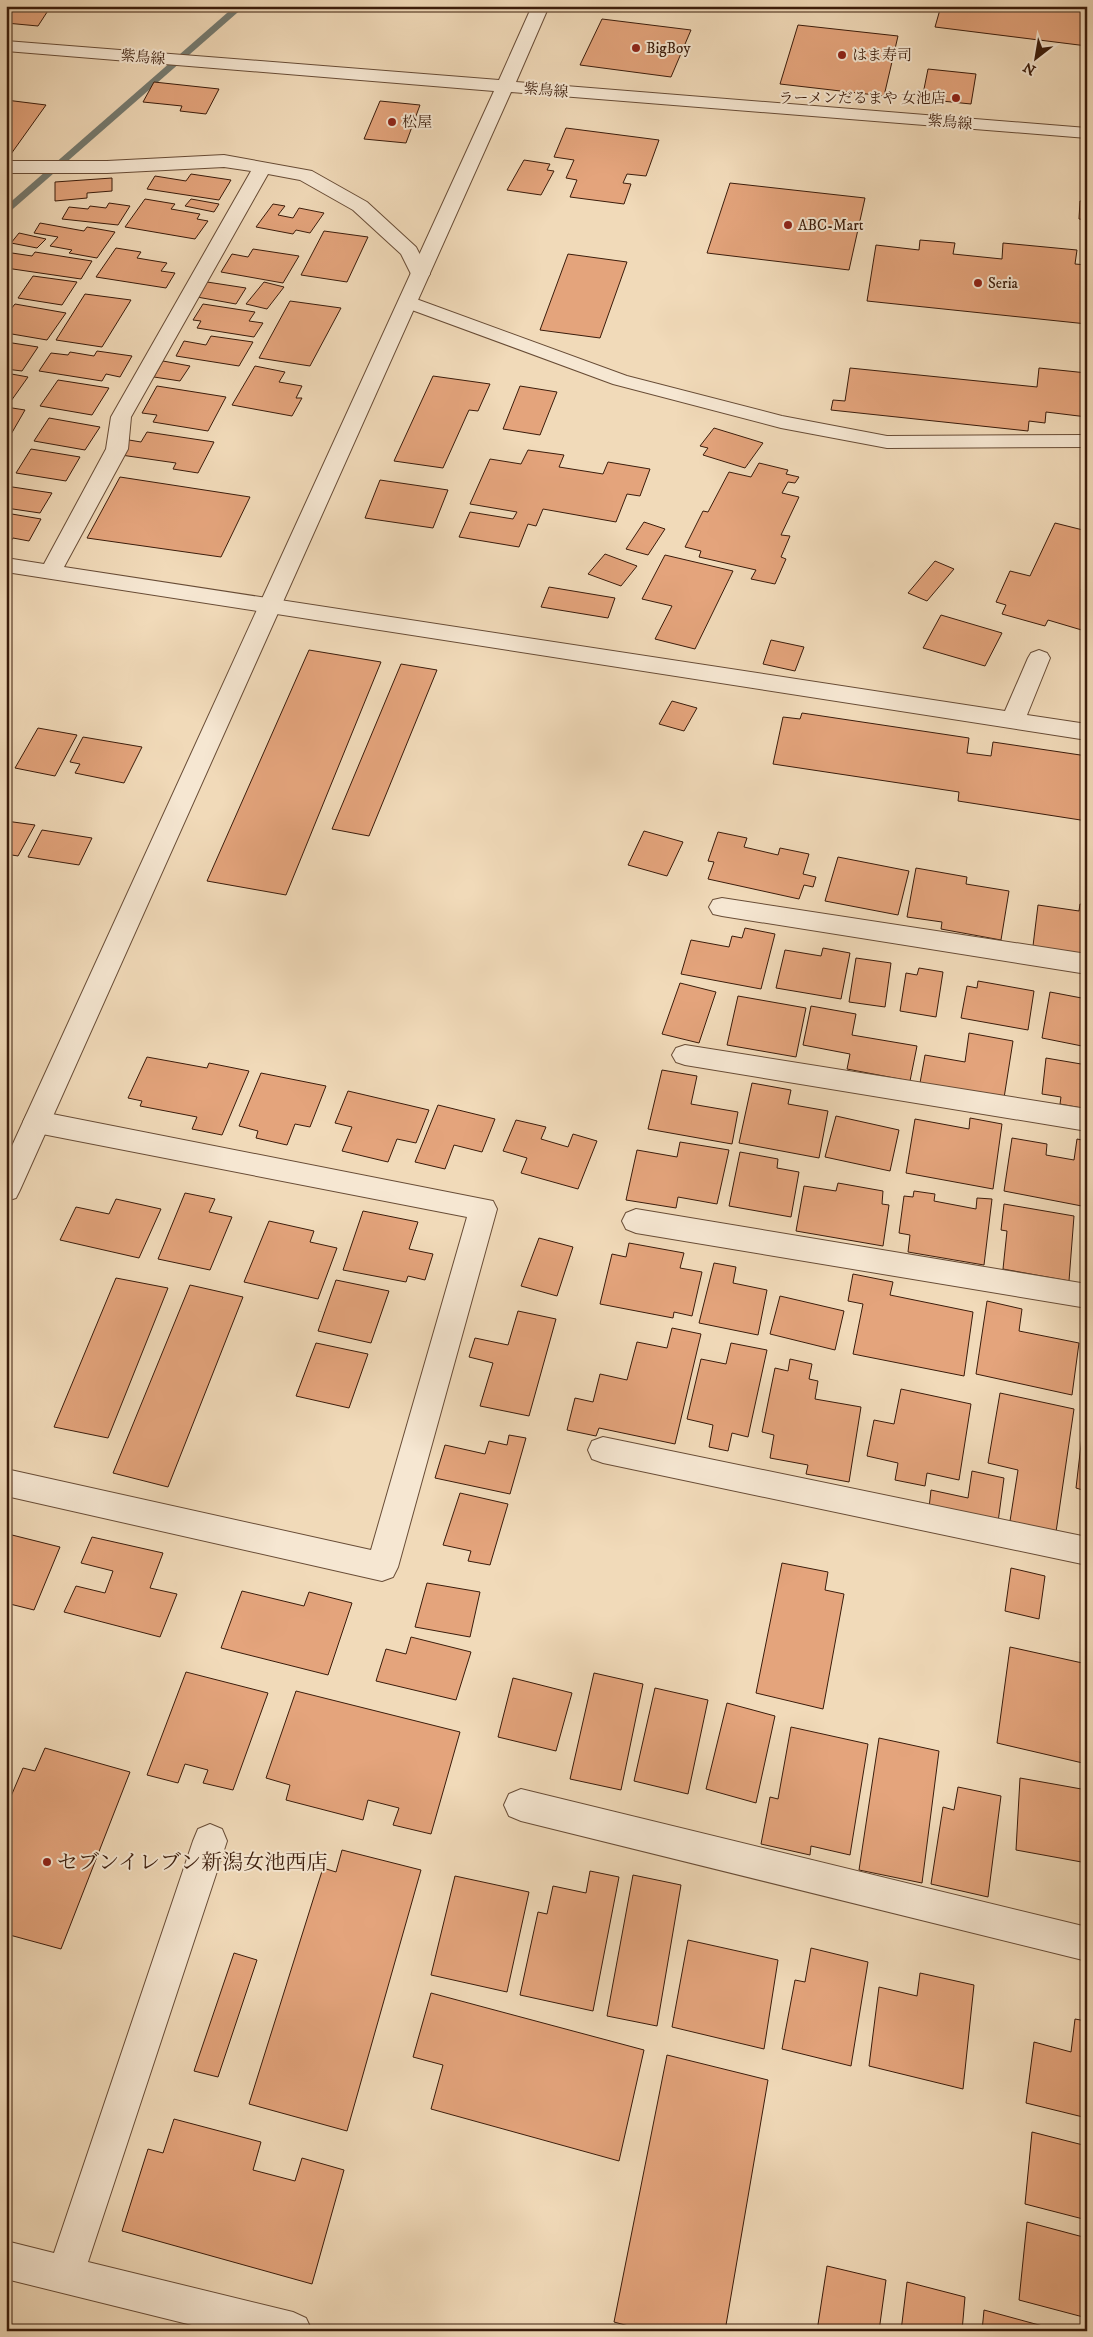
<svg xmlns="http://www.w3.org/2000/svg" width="1093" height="2337" font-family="'IM FELL DW Pica','Noto Serif JP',serif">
	<rect width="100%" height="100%" fill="#f1dab9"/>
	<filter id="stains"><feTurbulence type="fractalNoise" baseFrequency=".004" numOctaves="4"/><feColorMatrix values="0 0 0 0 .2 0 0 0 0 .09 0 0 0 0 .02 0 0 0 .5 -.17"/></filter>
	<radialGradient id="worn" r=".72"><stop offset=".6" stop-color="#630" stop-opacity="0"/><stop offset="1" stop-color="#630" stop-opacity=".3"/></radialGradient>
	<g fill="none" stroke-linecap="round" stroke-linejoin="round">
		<!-- stream -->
		<path fill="#757b71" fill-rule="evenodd" d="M235 6H245L6 215V206Z"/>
	</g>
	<!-- building -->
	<g fill="#e4a47c" stroke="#3b1c0b">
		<path d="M6 6H51L38 26 6 23Z"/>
		<path d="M941 6H1087V46L935 27Z"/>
		<path d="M602 19 691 30 671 77 580 65Z"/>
		<path d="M798 25 898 36 884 96 780 84Z"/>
		<path d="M928 69 976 74 971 104 922 99Z"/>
		<path d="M154 82 219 89 206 114 180 111 182 106 143 102Z"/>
		<path d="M6 100 46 105 6 161Z"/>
		<path d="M380 101 420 105 406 143 364 139Z"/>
		<path d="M566 128 659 140 646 176 627 174 623 183 631 184 624 204 570 197 577 180 566 178 574 160 554 157Z"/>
		<path d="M524 160 550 164 547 170 554 171 541 195 507 190Z"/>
		<path d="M191 174 231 180 219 200 147 189 155 176 186 181Z"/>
		<path d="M112 178V191L87 193V198L55 201V182Z"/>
		<path d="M730 183 865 198 849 270 707 253Z"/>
		<path d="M145 199 175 204 171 209 200 214 197 219 208 221 195 239 125 227Z"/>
		<path d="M191 199 219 204 214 212 185 206Z"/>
		<path d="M1080 201H1087V220L1079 219Z"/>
		<path d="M109 203 130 206 118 225 62 219 69 207 88 209 90 206 106 208Z"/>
		<path d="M273 204 285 206 278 215 293 218 299 208 324 213 310 233 296 230 293 234 256 227Z"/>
		<path d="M40 223 84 231 87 227 115 232 97 258 69 253 72 250 50 246 58 237 34 233Z"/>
		<path d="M324 231 368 237 347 282 301 275Z"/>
		<path d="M19 233 46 239 37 248 11 243Z"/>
		<path d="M920 240 955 243 953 254 1002 259 1003 243 1077 250 1075 264 1087 265V324L867 301 876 245 919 250Z"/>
		<path d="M116 248 141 252 137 258 167 263 161 271 175 273 166 288 96 277Z"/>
		<path d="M253 249 299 256 283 283 221 272 232 254 248 257Z"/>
		<path d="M35 252 92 261 81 279 6 268V262L12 253 32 256Z"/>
		<path d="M568 254 627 262 600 338 540 330Z"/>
		<path d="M33 276 77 282 62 305 18 298Z"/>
		<path d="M207 282 246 288 236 304 197 297Z"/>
		<path d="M264 282 284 287 267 309 246 304Z"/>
		<path d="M85 294 131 300 102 347 56 340Z"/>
		<path d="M290 301 341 308 310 366 259 358Z"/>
		<path d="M15 304 66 313 47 340 6 333V315Z"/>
		<path d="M203 304 255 312 249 321 263 323 254 337 197 328 201 321 193 320Z"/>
		<path d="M211 336 253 342 239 366 176 356 184 341 206 345Z"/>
		<path d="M6 342 38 347 22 371 6 369Z"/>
		<path d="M97 351 132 356 120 377 106 374 102 381 39 371 51 353 68 355 70 352 94 356Z"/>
		<path d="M163 361 190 366 180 381 154 377Z"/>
		<path d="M255 366 285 372 279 382 302 386 296 398H302L292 416 232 405Z"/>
		<path d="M850 368 1037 387 1039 368 1087 373V417L1046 412 1045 423 1029 421 1028 431 831 410 833 400 845 401Z"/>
		<path d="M6 373 28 377 11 401 6 400Z"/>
		<path d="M433 376 490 384 478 411 469 410 443 468 394 461Z"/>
		<path d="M58 380 109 388 92 415 40 406Z"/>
		<path d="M157 386 226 397 208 431 153 422 157 415 142 413Z"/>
		<path d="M520 386 557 392 540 435 503 429Z"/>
		<path d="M6 407 25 410 10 436H6Z"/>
		<path d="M49 418 100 427 85 450 34 441Z"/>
		<path d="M714 428 763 443 745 468 703 455 708 448 700 446Z"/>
		<path d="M147 432 214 442 198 473 173 469 176 463 121 455 129 440 141 442Z"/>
		<path d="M31 449 80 457 66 481 16 473Z"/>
		<path d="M528 450 564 455 559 467 603 474 608 462 650 469 640 496 627 494 616 522 543 509 536 526 528 524 519 547 459 537 470 512 513 519 517 512 470 504 490 459 521 464Z"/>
		<path d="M759 463 788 470 786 474 799 477 795 483 788 482 782 493 799 497 781 535 790 536 781 557 786 559 775 584 751 579 756 570 699 557 701 551 685 547 703 511 708 512 729 472 751 477Z"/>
		<path d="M120 477 250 497 221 557 87 538Z"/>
		<path d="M380 480 448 490 433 528 365 518Z"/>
		<path d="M6 486 52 493 40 513 6 508Z"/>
		<path d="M6 513 41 519 29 541 13 538 6 550Z"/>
		<path d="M644 522 665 529 648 555 626 549Z"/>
		<path d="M1055 523 1087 531V578L1081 590 1087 591 1085 631 1048 620 1045 626 1002 614 1006 605 996 602 1010 571 1030 576Z"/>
		<path d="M605 554 637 566 621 586 588 574Z"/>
		<path d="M665 555 733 571 695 649 655 639 672 606 642 599Z"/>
		<path d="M935 561 954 569 927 601 908 593Z"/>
		<path d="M549 587 615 598 608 618 541 607Z"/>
		<path d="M941 615 1002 633 985 666 923 648Z"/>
		<path d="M771 640 804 647 795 671 763 664Z"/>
		<path d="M309 650 381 662 286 895 207 881Z"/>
		<path d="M401 664 437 670 369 836 332 829Z"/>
		<path d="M672 701 697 708 684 731 659 724Z"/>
		<path d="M802 713 969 738 967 753 991 756 993 742 1087 756V821L958 801 959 792 773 764 783 717 800 719Z"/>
		<path d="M38 728 77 735 55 776 15 768Z"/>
		<path d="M83 737 142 747 124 783 75 773 80 764 70 762Z"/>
		<path d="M6 821 35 825 18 856 6 854Z"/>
		<path d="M42 830 92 838 79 865 28 857Z"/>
		<path d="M644 831 683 842 667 876 628 865Z"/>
		<path d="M718 832 747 838 744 847 778 855 780 848 809 854 803 874 816 877 813 887 804 885 799 899 708 879 714 862 708 861Z"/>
		<path d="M838 857 909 871 898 915 825 901Z"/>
		<path d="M916 868 967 877 966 884 1009 891 1001 940 941 929 942 922 907 917Z"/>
		<path d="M1080 904 1087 905V955L1033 946 1038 905 1079 911Z"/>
		<path d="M745 928 775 934 761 989 681 974 691 940 729 947 732 936 742 938Z"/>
		<path d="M823 948 850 953 841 999 776 988 785 950 821 956Z"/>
		<path d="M856 958 891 963 885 1007 849 1002Z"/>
		<path d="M919 968 943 972 936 1017 900 1011 906 973 917 975Z"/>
		<path d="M978 981 1034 991 1028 1030 961 1018 967 986 977 988Z"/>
		<path d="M680 983 716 992 699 1043 662 1034Z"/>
		<path d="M1050 992 1087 999V1047L1042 1038Z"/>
		<path d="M738 996 806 1008 796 1057 727 1045Z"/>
		<path d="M811 1006 856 1014 852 1035 917 1046 910 1081 847 1069 850 1054 803 1045Z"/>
		<path d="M969 1033 1013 1041 1004 1098 920 1083 925 1055 965 1062Z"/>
		<path d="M147 1057 207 1068 209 1063 249 1071 222 1135 192 1129 197 1117 140 1106 142 1101 128 1098Z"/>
		<path d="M1046 1058 1087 1065V1109L1060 1104 1061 1097 1042 1094Z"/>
		<path d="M662 1070 697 1076 691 1104 738 1112 732 1144 648 1129Z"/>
		<path d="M261 1073 326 1086 310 1127 295 1124 287 1145 256 1138 258 1131 239 1126Z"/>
		<path d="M752 1083 791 1090 788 1104 828 1111 819 1158 739 1143Z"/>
		<path d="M348 1091 429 1110 416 1143 397 1139 388 1162 342 1151 352 1127 335 1123Z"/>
		<path d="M438 1105 495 1119 482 1152 454 1145 445 1169 415 1162Z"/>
		<path d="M836 1116 899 1130 890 1171 825 1157Z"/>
		<path d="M970 1118 1002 1124 993 1189 906 1173 915 1119 969 1129Z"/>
		<path d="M516 1120 546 1127 541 1139 568 1147 573 1134 597 1141 578 1189 521 1173 527 1158 503 1151Z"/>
		<path d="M1012 1138 1047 1144 1046 1155 1074 1160 1077 1139 1087 1141V1207L1004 1191Z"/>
		<path d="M680 1142 729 1150 717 1204 678 1197 676 1208 626 1200 637 1150 677 1157Z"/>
		<path d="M740 1152 778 1159 777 1168 799 1172 791 1217 729 1206Z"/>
		<path d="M838 1183 883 1191 882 1204 889 1205 883 1246 796 1231 804 1186 836 1191Z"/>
		<path d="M914 1191 935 1194 934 1201 976 1209 977 1198 992 1199 984 1265 908 1252 910 1235 899 1233 904 1196 913 1197Z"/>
		<path d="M185 1193 215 1199 209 1212 232 1217 210 1270 158 1259Z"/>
		<path d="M116 1199 161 1209 139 1258 60 1240 76 1207 109 1214Z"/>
		<path d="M1004 1204 1074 1216 1069 1281 1003 1269 1007 1231 1001 1230Z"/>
		<path d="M363 1211 418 1222 409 1249 433 1254 425 1280 408 1276 406 1282 343 1270Z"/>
		<path d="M269 1221 314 1231 310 1242 337 1248 318 1299 244 1282Z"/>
		<path d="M539 1238 573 1247 557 1296 521 1286Z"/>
		<path d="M629 1243 684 1253 680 1268 702 1272 692 1316 674 1312 673 1318 600 1304 612 1254 626 1257Z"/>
		<path d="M714 1263 736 1267 733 1283 767 1290 758 1335 699 1323Z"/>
		<path d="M853 1274 893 1282 890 1295 973 1312 964 1376 853 1354 863 1304 848 1301Z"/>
		<path d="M116 1278 168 1288 108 1438 54 1427Z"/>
		<path d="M336 1280 389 1291 371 1343 318 1331Z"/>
		<path d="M190 1285 243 1297 168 1487 113 1473Z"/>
		<path d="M780 1296 844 1311 835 1350 770 1334Z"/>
		<path d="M987 1301 1022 1309 1019 1331 1079 1343 1072 1395 976 1374Z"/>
		<path d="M518 1311 556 1319 529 1416 480 1406 493 1363 469 1357 475 1338 508 1345Z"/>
		<path d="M672 1328 701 1334 675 1444 599 1428 596 1436 567 1430 575 1398 593 1402 600 1374 627 1380 637 1342 667 1348Z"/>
		<path d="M316 1343 368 1354 349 1408 296 1396Z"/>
		<path d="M731 1343 767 1350 748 1437 732 1433 728 1451 709 1447 713 1425 687 1419 701 1359 726 1364Z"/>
		<path d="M790 1359 812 1364 809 1379 818 1381 815 1399 861 1407 849 1482 806 1474 808 1465 770 1458 774 1435 762 1432 775 1368 788 1371Z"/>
		<path d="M901 1389 971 1404 959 1480 927 1473 925 1486 895 1480 898 1463 867 1456 874 1420 894 1424Z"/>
		<path d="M1000 1393 1074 1409 1056 1532 1010 1521 1018 1470 988 1463Z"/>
		<path d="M1085 1410 1087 1411V1525L1082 1524 1086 1491 1076 1488Z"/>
		<path d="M509 1435 526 1438 510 1494 435 1478 445 1445 485 1454 489 1441 507 1445Z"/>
		<path d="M972 1471 1004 1478 998 1522 929 1508 931 1490 968 1498Z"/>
		<path d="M460 1493 508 1504 490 1565 468 1561 471 1551 443 1545Z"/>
		<path d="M12 1535 60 1547 34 1610 6 1603V1548Z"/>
		<path d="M92 1537 163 1553 150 1588 177 1594 160 1637 64 1612 76 1586 105 1593 113 1571 81 1563Z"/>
		<path d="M782 1563 828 1572 825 1590 844 1594 823 1709 756 1693Z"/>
		<path d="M1011 1568 1045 1576 1039 1619 1005 1611Z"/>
		<path d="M427 1583 480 1592 470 1637 415 1627Z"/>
		<path d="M242 1591 304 1606 309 1592 352 1603 328 1675 221 1648Z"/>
		<path d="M411 1637 471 1652 456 1700 376 1681 386 1649 406 1654Z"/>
		<path d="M1010 1647 1087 1664V1764L997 1743Z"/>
		<path d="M186 1672 268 1693 233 1790 203 1783 208 1770 185 1764 178 1783 147 1775Z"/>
		<path d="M594 1673 643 1684 621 1790 570 1779Z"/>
		<path d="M513 1678 572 1693 556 1751 498 1737Z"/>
		<path d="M655 1688 708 1700 688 1794 634 1781Z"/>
		<path d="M296 1691 460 1732 431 1834 393 1825 399 1808 368 1800 363 1820 286 1800 290 1785 266 1778Z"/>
		<path d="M727 1703 775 1716 756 1803 706 1789Z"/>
		<path d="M791 1727 868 1744 850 1855 811 1846 810 1855 761 1844 770 1797 778 1799Z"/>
		<path d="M879 1738 939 1751 922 1883 859 1870Z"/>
		<path d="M45 1748 130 1772 61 1949 6 1934V1808L23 1768 35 1771Z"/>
		<path d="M1020 1778 1087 1790V1863L1016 1850Z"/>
		<path d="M958 1787 1001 1796 988 1897 931 1884 943 1807 954 1810Z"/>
		<path d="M342 1850 421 1870 347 2131 249 2104 323 1868 336 1872Z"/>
		<path d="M590 1871 619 1877 593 2011 520 1995 538 1912 547 1914 553 1886 586 1893Z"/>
		<path d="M633 1875 681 1885 657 2026 607 2016Z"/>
		<path d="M455 1876 529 1892 507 1992 431 1975Z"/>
		<path d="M688 1940 778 1960 764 2049 672 2027Z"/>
		<path d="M811 1948 868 1962 851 2066 782 2049 795 1980 805 1982Z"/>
		<path d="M234 1953 257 1960 218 2077 194 2071Z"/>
		<path d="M920 1973 974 1985 963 2089 869 2066 879 1987 917 1996Z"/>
		<path d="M431 1993 644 2050 619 2161 431 2109 443 2065 413 2057Z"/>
		<path d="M1087 2011V2118L1026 2103 1034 2042 1071 2052 1075 2019 1086 2021Z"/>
		<path d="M667 2055 768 2080 725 2331H647L614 2322Z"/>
		<path d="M174 2119 261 2142 253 2170 295 2181 302 2158 344 2170 312 2284 122 2231 148 2149 163 2153Z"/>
		<path d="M1032 2132 1087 2146V2220L1025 2204Z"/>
		<path d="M1027 2222 1087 2238V2318L1019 2300Z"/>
		<path d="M827 2266 886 2280 879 2331H817Z"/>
		<path d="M907 2282 965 2297 962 2331H901Z"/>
		<path d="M984 2310 1050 2328 1049 2331H982Z"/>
	</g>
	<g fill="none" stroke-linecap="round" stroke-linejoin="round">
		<defs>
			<g id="minor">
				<path d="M224 155 312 171 367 202 416 247 430 274 427 278 420 280 413 278 401 254 353 210 300 180 268 174 131 417 128 449 64 567 1005 711 1028 658 1031 653 1039 650 1047 653 1050 658 1027 715 1087 724V740L6 572V558L44 564 106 449 111 417 251 171 224 167 107 173H6V161H107Z"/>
				<path d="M408 296 627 376 782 416 887 436 1087 435V447L887 448 781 428 613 384 401 306 398 302 401 298Z"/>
				<path d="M722 898 1087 954V974L722 916 713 914 709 907 713 900Z"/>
				<path d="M685 1045 1087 1109V1131L685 1065 676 1062 672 1055 676 1048Z"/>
				<path d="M37 1111 493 1201 497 1209 398 1567 393 1577 382 1581 6 1496V1469L371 1550 467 1217 37 1133 27 1130 23 1122 27 1114Z"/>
				<path d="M636 1209 1087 1284V1308L636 1233 626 1229 622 1221 626 1213Z"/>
				<path d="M603 1437 1087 1537V1565L603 1463 592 1459 588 1450 592 1441Z"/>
				<path d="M521 1789 1087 1927V1961L521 1821 509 1816 504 1805 509 1794Z"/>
				<path d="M210 1824 222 1829 227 1841 88 2262 293 2312 306 2318 312 2331H216L6 2279V2241L54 2253 193 1841 198 1829Z"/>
			</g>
			<path id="tertiary" d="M532 6H549L516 82 1087 128V138L511 92 20 1190 16 1198 6 1201V1159L494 91 6 51V41L499 80Z"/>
		</defs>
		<!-- minor casing -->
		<use href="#minor" stroke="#684c36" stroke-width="2"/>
		<!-- tertiary casing -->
		<use href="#tertiary" stroke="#684c36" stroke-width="2"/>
		<!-- minor -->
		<use href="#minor" fill="#f6e7d2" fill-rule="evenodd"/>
		<!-- tertiary -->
		<use href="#tertiary" fill="#f6e7d2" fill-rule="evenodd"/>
	</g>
	<!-- markers -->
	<g fill="#8f2418" stroke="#f6e7d2" stroke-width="2">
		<circle cx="636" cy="48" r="5"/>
		<circle cx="842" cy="55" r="5"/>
		<circle cx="956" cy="98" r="5"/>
		<circle cx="392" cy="122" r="5"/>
		<circle cx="788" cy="225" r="5"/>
		<circle cx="978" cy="283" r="5"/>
		<circle cx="47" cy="1862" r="5"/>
	</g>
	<g text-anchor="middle" stroke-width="4" stroke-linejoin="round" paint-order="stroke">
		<!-- far-poi labels -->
		<g font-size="15" fill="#3b1c0b" stroke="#f6e7d2" text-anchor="start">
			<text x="646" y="53">BigBoy</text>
			<text x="852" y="60">はま寿司</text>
			<text x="946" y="103" text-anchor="end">ラーメンだるまや 女池店</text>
			<text x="402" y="127">松屋</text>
			<text x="798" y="230">ABC-Mart</text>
			<text x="988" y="288">Seria</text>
		</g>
		<!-- far-street labels -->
		<g font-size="15" fill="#3b1c0b" stroke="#f6e7d2">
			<text transform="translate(143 57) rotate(5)" y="5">紫鳥線</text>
			<text transform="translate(546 90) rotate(5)" y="5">紫鳥線</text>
			<text transform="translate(950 122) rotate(5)" y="5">紫鳥線</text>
		</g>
		<!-- near-poi labels -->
		<g font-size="21" fill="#3b1c0b" stroke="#f6e7d2" text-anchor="start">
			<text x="57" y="1869">セブンイレブン新潟女池西店</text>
		</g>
	</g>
	<!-- margin -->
	<rect width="1093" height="2337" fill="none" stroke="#f1dab9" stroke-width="25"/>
	<rect x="8" y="8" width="1078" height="2322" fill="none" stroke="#3b1c0b" stroke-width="2.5"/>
	<rect x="12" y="12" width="1068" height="2312" fill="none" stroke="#3b1c0b"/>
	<!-- north arrow -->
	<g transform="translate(1036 58) rotate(211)" stroke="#f6e7d2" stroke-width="4" paint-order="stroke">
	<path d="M0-4L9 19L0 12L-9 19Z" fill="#3b1c0b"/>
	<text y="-8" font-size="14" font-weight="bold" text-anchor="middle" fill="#3b1c0b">N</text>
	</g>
	<rect width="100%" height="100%" filter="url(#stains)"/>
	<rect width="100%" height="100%" fill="url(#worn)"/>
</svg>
